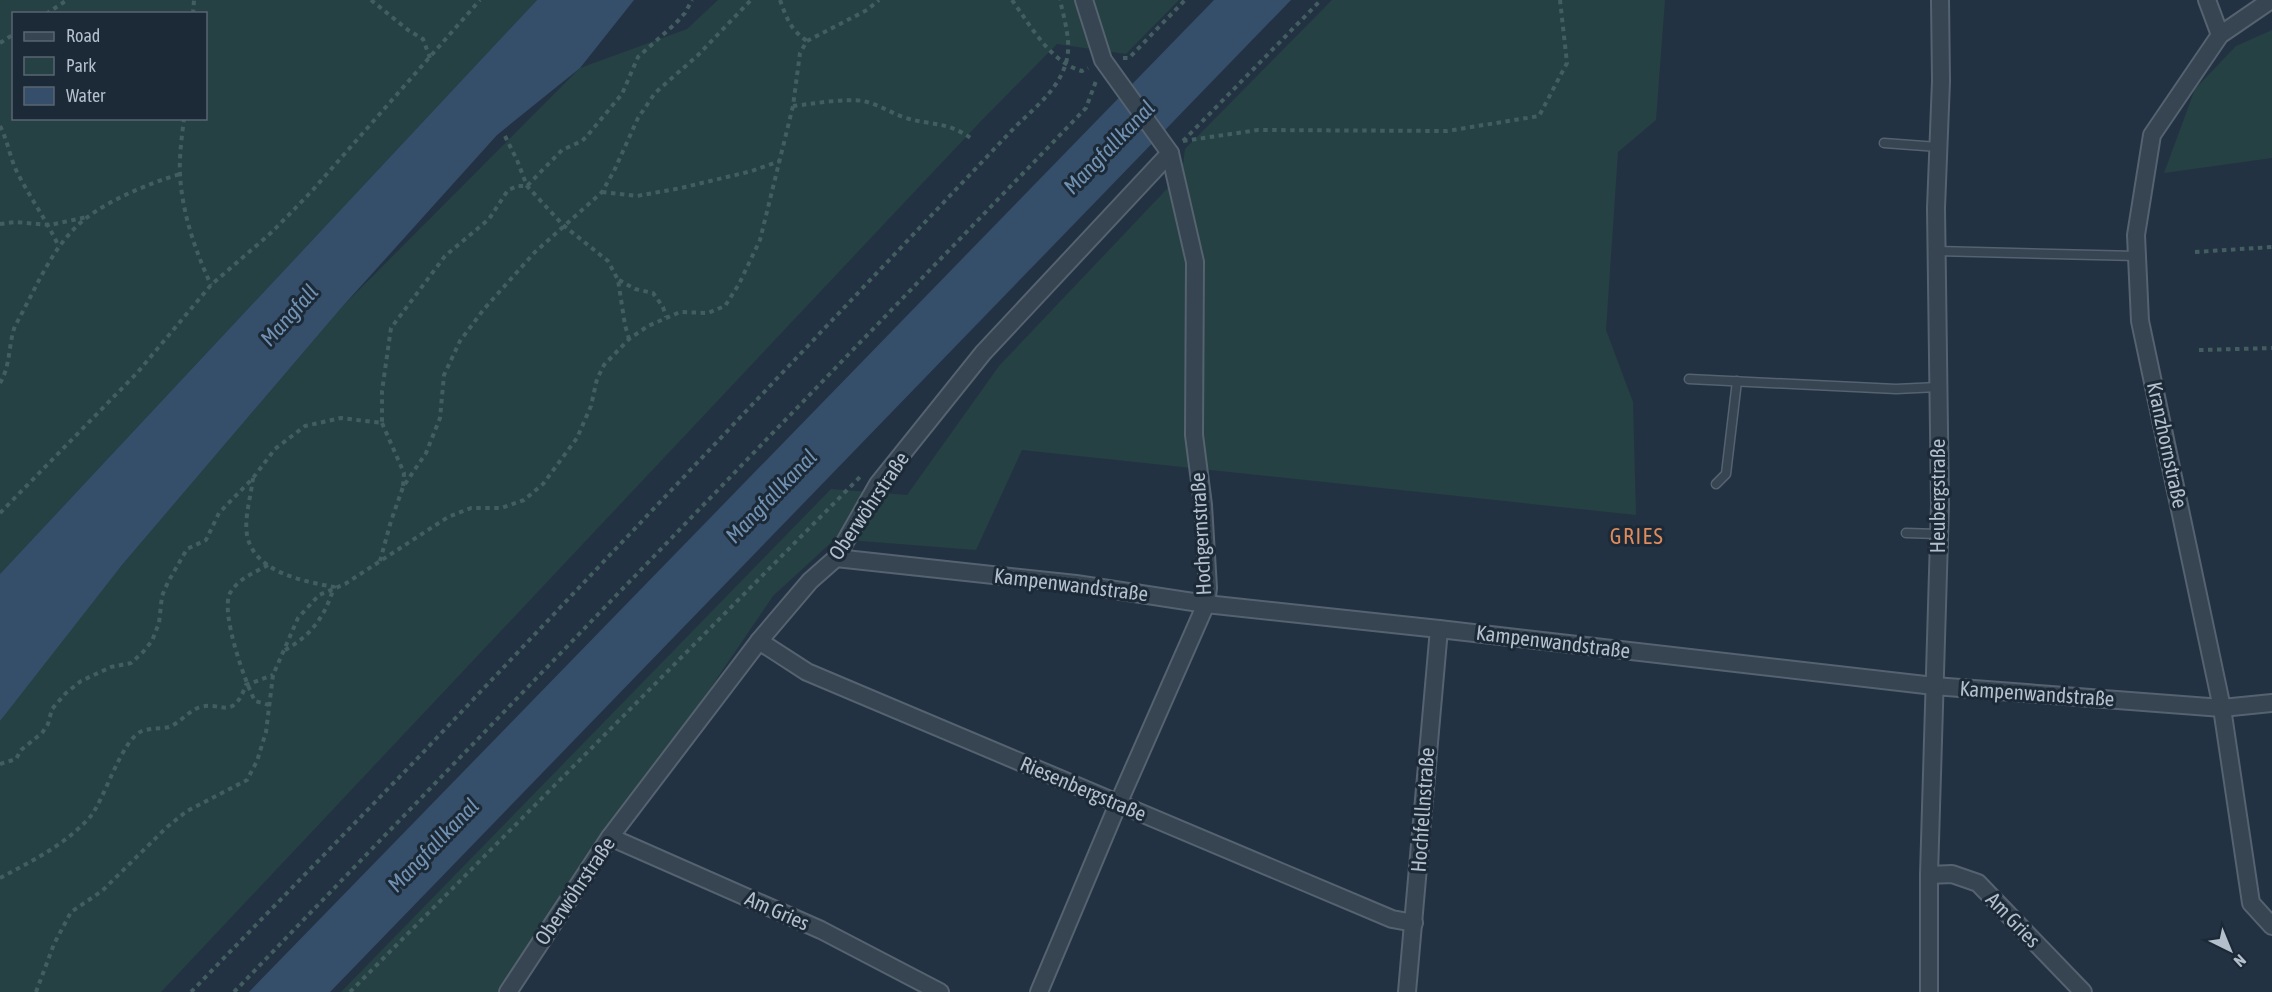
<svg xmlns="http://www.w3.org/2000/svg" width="2272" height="992" font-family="'Asap Condensed',sans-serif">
	<rect width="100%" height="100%" fill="#233242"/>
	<!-- green -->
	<g fill="#254143" fill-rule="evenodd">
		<path d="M0 0H537L0 574ZM14 14H206V118H14Z"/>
		<path d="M718 0H1179L1126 54 1057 44 981 121 161 992H0V721L10 706 122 565 342 307 580 68 687 29Z"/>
		<path d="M1332 0H1665L1656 120 1618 152 1606 330 1633 402 1636 515 1022 450 976 550 835 539 773 596 504 992H341L831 489 907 495 999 366 1182 173 1185 149Z"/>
		<path d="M2272 30V158L2164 173 2195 89 2236 46Z"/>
	</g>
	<!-- water -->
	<g fill="#354f6a">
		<path d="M537 0H634L580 68 497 135 342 307 122 565 0 721V574Z"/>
		<path d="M1214 0H1291L330 992H249Z"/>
	</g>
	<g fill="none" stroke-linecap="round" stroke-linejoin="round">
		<defs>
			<g id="service">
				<path d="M1884 143 1938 147"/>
				<path d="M1936 251 2137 256"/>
				<path d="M1689 379 1896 389 1938 387"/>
				<path d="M1716 484 1726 474 1737 381"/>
				<path d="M1906 533 1939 534"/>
			</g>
			<g id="minor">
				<path d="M2207 0 2220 35"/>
				<path d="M2271 0 2220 35 2152 135 2136 235 2140 321 2222 708 2251 903 2272 926"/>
				<path d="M836 558 1076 584 1206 604 1439 629 1934 686 2222 708 2272 703"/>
				<path d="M759 641 807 672 1392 919 1414 923"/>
				<path d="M610 837 821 930 940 992"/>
				<path d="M1929 875 1952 874 1978 883 2083 992"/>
				<path d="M508 992 610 837 759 641 810 581 836 558 878 484 983 353 1170 153"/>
				<path d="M1039 992 1118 804 1206 604 1208 588 1203 505 1194 435 1195 262 1170 153 1103 60 1084 0"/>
				<path d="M1407 992 1439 629"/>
				<path d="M1929 992V875L1940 505 1936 208 1941 81 1940 0"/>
			</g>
		</defs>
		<!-- service casing -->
		<use href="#service" stroke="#55626f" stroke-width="11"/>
		<!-- minor casing -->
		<use href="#minor" stroke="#55626f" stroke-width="20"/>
		<!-- path -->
		<g stroke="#435e60" stroke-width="4" stroke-dasharray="4.5 4.5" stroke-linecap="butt">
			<path d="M371 0 408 30 423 39 430 58"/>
			<path d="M780 0C787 19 790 29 807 41"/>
			<path d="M1012 0C1030 25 1051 63 1082 71L1088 68"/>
			<path d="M46 14 67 0"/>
			<path d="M193 14 194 0"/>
			<path d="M0 43 14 34"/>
			<path d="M1123 58H1129L1185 0"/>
			<path d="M793 106C811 104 846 98 863 101 878 104 891 113 906 118 933 126 947 121 972 139"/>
			<path d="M184 118C182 136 179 156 180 174 182 213 195 250 211 285"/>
			<path d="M0 126C8 141 10 159 18 174 31 199 47 221 59 247"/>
			<path d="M505 136 517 160 527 186 563 225 608 261 618 280 625 325 629 339"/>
			<path d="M1183 141 1258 130 1447 131 1539 116 1567 63 1560 0"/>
			<path d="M1183 141 1321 0"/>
			<path d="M602 192 637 196 681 188 752 171 780 161"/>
			<path d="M0 224 15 222 50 225 87 217"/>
			<path d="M2195 252 2272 247"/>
			<path d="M619 280 635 289 653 293 663 307 666 317"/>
			<path d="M2199 350 2272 348"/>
			<path d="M0 383C11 365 8 345 15 326 33 294 48 256 73 230 97 204 147 184 180 174"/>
			<path d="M382 423 404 473 403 486"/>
			<path d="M253 478C251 496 244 518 247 535 254 572 302 581 334 587 325 616 312 635 285 650"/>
			<path d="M0 513 137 373 211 285 272 232 311 192 480 0"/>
			<path d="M380 561 391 521 403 487 426 453 440 418 444 375 460 341 484 309 535 252 602 192 614 171 638 118 655 93 698 55 751 0"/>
			<path d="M268 565C254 573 239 578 230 593 220 612 245 682 255 701L269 705"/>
			<path d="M0 764 16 759 21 750 42 733 48 724 52 709 66 693 81 681 111 667 131 663 143 652 152 641 159 623 162 596 168 582 187 549 206 540 219 513 253 478 275 449 305 426 341 418 382 423V391L391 328 445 256 489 219 508 190 518 186H527L562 150 582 141 587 136 622 94 638 57 676 23 685 13 692 0"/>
			<path d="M0 878C32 861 65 845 90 817 105 799 121 740 142 731 150 728 160 729 169 727 180 723 188 711 200 707 222 701 232 722 246 685L273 675"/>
			<path d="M36 992 54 944 71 912 102 891 167 827 187 811 247 780 257 761 266 732 273 675 298 618 319 595 345 584 448 517 471 508H501L524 500 543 484 577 438 591 406 597 379 604 365 629 339 648 326 680 312 708 313 725 306 739 284 760 240 793 106 800 53 807 41 867 10 879 0"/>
			<path d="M191 992 413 763 1016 126C1041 102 1071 79 1068 41 1067 28 1063 13 1060 0"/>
			<path d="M234 992 1086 108 1096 81"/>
			<path d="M350 992 860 477"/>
		</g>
		<!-- service -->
		<use href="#service" stroke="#374451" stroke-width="8"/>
		<!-- minor -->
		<use href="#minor" stroke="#374451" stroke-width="16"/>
	</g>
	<g text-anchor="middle" stroke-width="6" stroke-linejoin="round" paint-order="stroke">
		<!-- street labels -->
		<g font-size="21" fill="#b4bfcc" stroke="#1c2937">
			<text transform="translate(2167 445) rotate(78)" y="7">Kranzhornstraße</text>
			<text transform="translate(1938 496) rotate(-90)" y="7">Heubergstraße</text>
			<text transform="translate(869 506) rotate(-56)" y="7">Oberwöhrstraße</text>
			<text transform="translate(1201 534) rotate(-93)" y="7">Hochgernstraße</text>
			<text transform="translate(1071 585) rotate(7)" y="7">Kampenwandstraße</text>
			<text transform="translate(1553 642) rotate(7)" y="7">Kampenwandstraße</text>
			<text transform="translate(2037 694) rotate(4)" y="7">Kampenwandstraße</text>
			<text transform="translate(1083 789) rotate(23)" y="7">Riesenbergstraße</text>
			<text transform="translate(1423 810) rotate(-86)" y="7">Hochfellnstraße</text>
			<text transform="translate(575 891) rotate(-56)" y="7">Oberwöhrstraße</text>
			<text transform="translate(777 911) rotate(24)" y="7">Am Gries</text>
			<text transform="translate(2013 920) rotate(46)" y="7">Am Gries</text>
		</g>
		<!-- water labels -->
		<g font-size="22" font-style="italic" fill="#7192b2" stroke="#1c2937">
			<text transform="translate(1109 147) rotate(-46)" y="8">Mangfallkanal</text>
			<text transform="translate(289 315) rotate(-48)" y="8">Mangfall</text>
			<text transform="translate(771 496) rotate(-46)" y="8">Mangfallkanal</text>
			<text transform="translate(433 845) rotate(-46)" y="8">Mangfallkanal</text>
		</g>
		<!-- neighbourhood labels -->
		<g font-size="22" letter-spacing="1.5" fill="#df8b5c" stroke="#1c2937">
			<text x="1637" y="544">GRIES</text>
		</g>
	</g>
	<!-- legend -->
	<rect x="12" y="12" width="195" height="108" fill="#1c2937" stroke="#596573" stroke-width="1.5"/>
	<rect x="24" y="32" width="30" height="9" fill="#374451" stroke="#596573" stroke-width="1.5"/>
	<text x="66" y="42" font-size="18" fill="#b4bfcc">Road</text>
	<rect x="24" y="57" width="30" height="18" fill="#254143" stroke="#596573" stroke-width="1.5"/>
	<text x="66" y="72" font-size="18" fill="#b4bfcc">Park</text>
	<rect x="24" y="87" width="30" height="18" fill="#354f6a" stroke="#596573" stroke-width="1.5"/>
	<text x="66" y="102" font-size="18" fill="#b4bfcc">Water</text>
	<!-- north arrow -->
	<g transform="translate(2230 950) rotate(137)" stroke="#1c2937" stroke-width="4.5" paint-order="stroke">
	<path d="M0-4.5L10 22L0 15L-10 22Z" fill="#b4bfcc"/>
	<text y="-9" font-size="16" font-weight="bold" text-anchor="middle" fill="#b4bfcc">N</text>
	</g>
</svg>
